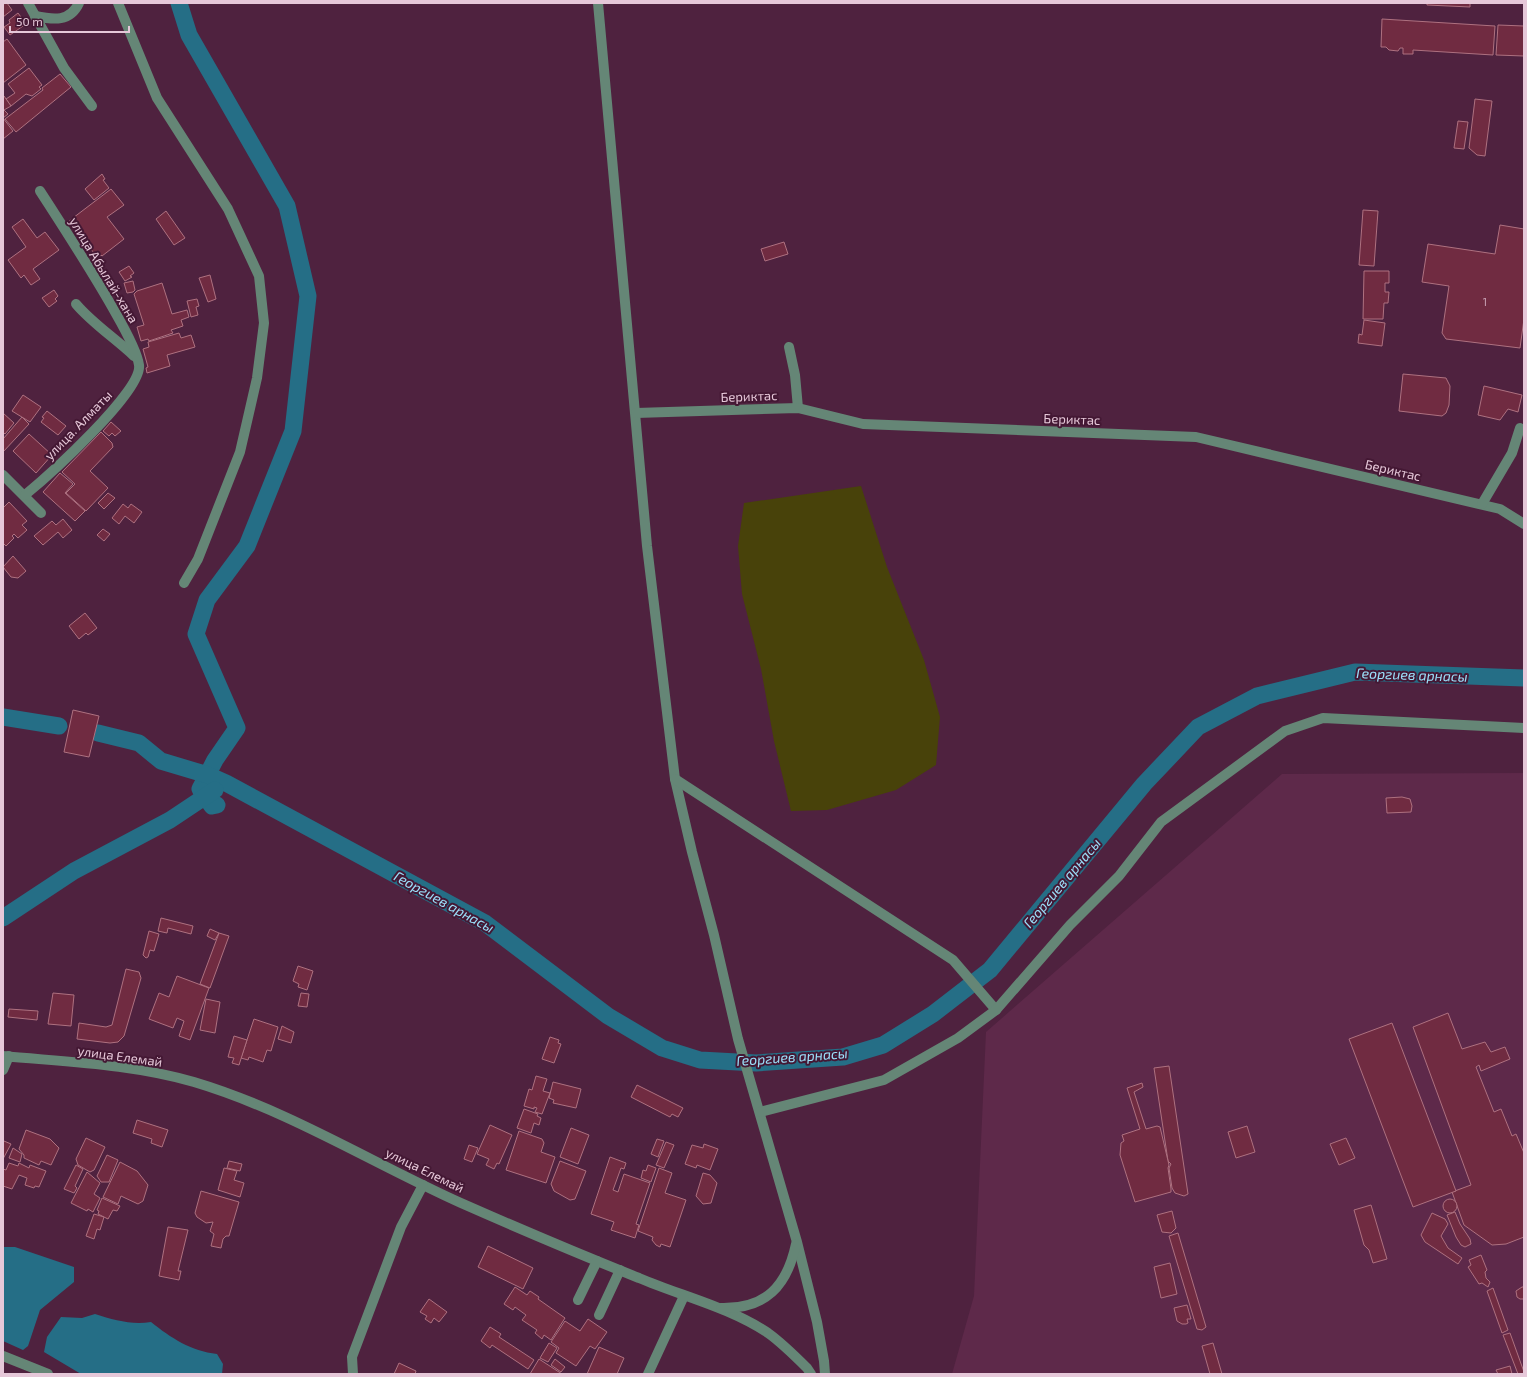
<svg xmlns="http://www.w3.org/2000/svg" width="1527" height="1377" font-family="'Exo 2',sans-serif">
	<rect width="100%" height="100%" fill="#4f223f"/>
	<!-- built -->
	<path fill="#5e294a" d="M1524 773V1374H952L974 1296 986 1032 1282 774Z"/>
	<!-- green -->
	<path fill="#48420a" d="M861 486 887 567 924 660 940 717 936 765 896 790 827 810 791 811 774 741 761 669 742 594 738 546 744 503Z"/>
	<!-- water -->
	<g fill="#256e86">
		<path d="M3 1247H15L74 1267V1282L40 1310 28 1346 23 1350 3 1341Z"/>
		<path d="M95 1314C114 1320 131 1325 151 1322 171 1338 191 1351 217 1354L223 1364 222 1374H81L44 1352 47 1337 61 1317 82 1318Z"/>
	</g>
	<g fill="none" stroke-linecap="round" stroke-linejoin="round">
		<!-- canal -->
		<g stroke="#256e86" stroke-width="17">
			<path d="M179 3 189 35 287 206 308 296 293 431 247 546 207 600 196 634 237 728 215 760 200 789 212 806 217 805"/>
			<path d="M3 717 59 726"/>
			<path d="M98 733 139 743 161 761 208 775 226 783 485 923 608 1016 662 1048 700 1060 756 1063 843 1057 883 1045 933 1014 990 970 1144 784 1198 727 1257 696 1355 672 1524 678"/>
			<path d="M3 918 74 871 170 820 215 790"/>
		</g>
	</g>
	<!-- building -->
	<g fill="#702b41" stroke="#ae7180">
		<path d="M7 3 12 10 3 17V4Z"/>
		<path d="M1427 3H1470V7L1427 5Z"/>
		<path d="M18 13 26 24 10 35 4 27 10 23 9 20Z"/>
		<path d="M1382 19 1495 26 1493 55 1413 50V54H1403V48H1400L1398 51 1389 50 1386 47H1381Z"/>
		<path d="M1498 25 1524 26V56L1496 55Z"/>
		<path d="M7 39 26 65 3 83V42Z"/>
		<path d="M29 68 42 85 39 87 41 89 32 96 26 94 11 106 6 99 15 93 8 84Z"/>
		<path d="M60 74 71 87 16 132 5 119 43 90 42 88Z"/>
		<path d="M4 96 11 106 4 110 8 114 3 118 13 131 3 139V97Z"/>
		<path d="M1475 99 1492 101 1485 156 1477 155 1469 148Z"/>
		<path d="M1458 121 1468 122 1464 149 1454 148Z"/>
		<path d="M102 174 105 179 103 180 109 188 94 200 85 189Z"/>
		<path d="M111 189 124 205 107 217 124 239 102 256 101 255 97 257 69 221Z"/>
		<path d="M1363 210 1378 211 1374 266 1359 265Z"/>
		<path d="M166 211 185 238 174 245 156 219Z"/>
		<path d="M23 219 37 238 45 232 59 250 33 269 40 279 31 285 24 275 21 278 8 260 26 247 12 227Z"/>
		<path d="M1500 225 1524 229V319L1520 348 1446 339 1442 333 1449 286 1422 282 1428 244 1495 254Z"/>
		<path d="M784 242 788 254 765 261 761 249Z"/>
		<path d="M129 266 134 273 130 276 132 277 125 281 119 272Z"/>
		<path d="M1364 271H1389V283H1385V292H1389L1388 303H1384L1383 319H1363Z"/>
		<path d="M210 275 216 299 208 302 199 278Z"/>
		<path d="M133 281 135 290 133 292 127 293 124 283Z"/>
		<path d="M162 283 172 314 187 310 189 317 181 320 183 326 171 330 173 333 149 341 148 339 141 341 137 327 144 325 134 294 137 291Z"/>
		<path d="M54 290 58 296 55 299 57 301 49 307 42 298Z"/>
		<path d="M197 299 199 306 196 307 198 315 191 317 187 301Z"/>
		<path d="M1364 320 1385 323 1382 346 1358 343 1359 334 1362 335Z"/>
		<path d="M179 333 181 338 191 335 195 347 167 355 170 366 147 373 146 368 148 367 143 349 149 347 148 342Z"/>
		<path d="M1403 374 1446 378 1450 386 1449 405 1446 413 1442 416 1399 411Z"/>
		<path d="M1484 386 1522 395 1518 412 1508 409 1500 420 1478 415Z"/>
		<path d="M23 395 41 407 30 422 12 411Z"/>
		<path d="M47 411 66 426 58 435 41 422 44 418 42 417Z"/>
		<path d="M3 413 14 423 5 434 3 432Z"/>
		<path d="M22 417 29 424 3 452V439Z"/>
		<path d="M111 422 121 431 115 436 112 433 109 436 103 431Z"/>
		<path d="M101 432 112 443 113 447 90 471 108 488 86 511 66 493 75 484 62 472Z"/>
		<path d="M29 434 52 455 36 473 13 451Z"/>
		<path d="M60 473 73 484 65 493 85 511 75 521 43 492Z"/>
		<path d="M108 493 115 498 104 509 98 503Z"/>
		<path d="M9 502 27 521 22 525 27 530 18 538 14 534 12 536 14 538 6 546 3 543V508Z"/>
		<path d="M123 504 128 508 131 504 142 512 134 523 125 516 119 524 112 518Z"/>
		<path d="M63 519 72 530 63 538 58 532 43 545 34 536 52 521 56 525Z"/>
		<path d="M103 529 110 534 104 541 97 535Z"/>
		<path d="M13 556 26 571 18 578 11 577 3 567Z"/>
		<path d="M85 613 97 628 88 635 86 633 79 639 69 626Z"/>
		<path d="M73 710 99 716 89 757 64 752Z"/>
		<path d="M1402 797 1410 799 1412 806 1411 812 1387 813 1386 798Z"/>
		<path d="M161 918 193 926 191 934 168 928 167 933 158 931Z"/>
		<path d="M210 929 219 933 215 940 207 936Z"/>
		<path d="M149 931 159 934 154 951 150 950 148 957 146 958 143 955Z"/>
		<path d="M219 933 229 936 210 988 200 984Z"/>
		<path d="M298 966 313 971 307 990 298 987 299 984 293 981Z"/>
		<path d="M126 969 139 972 141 978 124 1036 118 1042 110 1043 77 1039 79 1023 106 1027 112 1025Z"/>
		<path d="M177 976 209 988 190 1040 179 1036 184 1021 177 1018 173 1028 149 1019 159 993 169 997Z"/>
		<path d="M53 993 74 995 71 1026 48 1024Z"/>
		<path d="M301 993 309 994 307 1007 298 1006Z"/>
		<path d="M206 999 220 1002 215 1033 200 1030Z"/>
		<path d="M9 1009 38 1011 37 1020 8 1017Z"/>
		<path d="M1448 1013 1462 1049 1485 1042 1491 1052 1505 1047 1510 1059 1481 1071 1479 1065 1476 1067 1494 1112 1501 1109 1512 1136 1516 1134 1524 1153V1237L1506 1244 1492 1245 1464 1225 1452 1192 1471 1185 1413 1027Z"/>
		<path d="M254 1019 278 1027 271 1051 267 1050 263 1062 249 1057 248 1060 241 1058Z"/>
		<path d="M1392 1023 1456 1191 1413 1207 1349 1039Z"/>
		<path d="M282 1026 294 1032 291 1043 278 1039Z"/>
		<path d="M234 1036 247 1040 239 1065 232 1063 234 1058 228 1057Z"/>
		<path d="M550 1037 559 1040 558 1043 561 1044 554 1063 542 1059Z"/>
		<path d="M1169 1066 1188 1194 1184 1196 1175 1193 1172 1188 1169 1168 1171 1164 1168 1161 1154 1068Z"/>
		<path d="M536 1076 547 1079 543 1091 550 1093 542 1114 535 1112 537 1108 534 1107V1109L524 1106 529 1089 532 1090Z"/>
		<path d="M553 1082 581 1089 576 1108 553 1103 554 1100 549 1098Z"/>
		<path d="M1142 1083 1143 1087 1134 1092 1146 1129 1157 1126 1160 1127 1169 1165 1168 1168 1171 1189V1192L1135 1202 1120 1155 1121 1143 1124 1141 1122 1135 1140 1129 1127 1088Z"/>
		<path d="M637 1085 683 1108 678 1117 672 1114 670 1117 631 1097Z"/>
		<path d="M524 1109 538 1114 537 1116 541 1118 539 1125 534 1123 531 1133 517 1128Z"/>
		<path d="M137 1120 168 1130 162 1147 151 1143 152 1139 133 1133Z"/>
		<path d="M490 1125 512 1135 499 1164 497 1163 494 1169 486 1165 489 1159 477 1154Z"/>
		<path d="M1247 1126 1255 1152 1236 1158 1228 1132Z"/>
		<path d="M571 1128 589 1135 578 1164 560 1157Z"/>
		<path d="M26 1130 50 1139 59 1148 51 1165 41 1161 39 1165 24 1158V1155L19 1149Z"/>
		<path d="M519 1131 542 1139 544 1143 541 1152 555 1157 546 1183 506 1170Z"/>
		<path d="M86 1138 105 1147 94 1170 90 1172 78 1165 76 1159Z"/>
		<path d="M1346 1138 1355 1158 1339 1165 1330 1144Z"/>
		<path d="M657 1139 664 1141 658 1157 651 1154Z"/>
		<path d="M4 1141 11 1144 3 1159V1143Z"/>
		<path d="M666 1142 674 1145 664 1168 656 1165Z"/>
		<path d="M704 1144 718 1149 710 1170 697 1165 696 1168 685 1164 692 1145 703 1148Z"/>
		<path d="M469 1145 478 1148 472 1162 464 1159Z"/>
		<path d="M13 1148 22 1154 20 1162 9 1158Z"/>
		<path d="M107 1155 118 1160 109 1182H101L97 1176Z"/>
		<path d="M610 1157 626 1163 624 1169 621 1168 613 1190 618 1192 624 1174 650 1183 636 1224 639 1225 635 1238 611 1230 614 1222 591 1214Z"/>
		<path d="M229 1161 242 1164 240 1171 227 1168Z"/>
		<path d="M560 1161 586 1171 575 1199 570 1200 554 1191 551 1184Z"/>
		<path d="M120 1162 137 1171 148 1185 143 1201 138 1204 121 1196 118 1204 103 1197Z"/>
		<path d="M9 1163 18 1166 19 1163 29 1168 30 1165 46 1171 39 1187 35 1186 34 1188 25 1185 27 1178 19 1175 12 1189 3 1186V1169L6 1170Z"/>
		<path d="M76 1165 83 1169 75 1186 77 1188 74 1193 64 1189Z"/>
		<path d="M648 1165 656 1168 651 1182 641 1178 643 1170 646 1171Z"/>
		<path d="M224 1168 237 1171 234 1180 244 1183 240 1197 218 1190Z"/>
		<path d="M659 1168 672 1173 665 1193 686 1200 670 1247 661 1244 660 1247 656 1245 652 1240 653 1237 638 1231Z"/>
		<path d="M87 1172 100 1183 94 1194 100 1198 93 1212 88 1209 87 1211 71 1203Z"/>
		<path d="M703 1173 710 1175 717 1183 711 1203 703 1204 696 1196Z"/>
		<path d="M201 1191 239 1202 229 1236H226L223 1239 221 1248 211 1246 214 1234 210 1231 213 1222 206 1223 197 1217 195 1213Z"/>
		<path d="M102 1198 120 1206 117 1211 113 1210 108 1219 98 1214 99 1211 97 1210Z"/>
		<circle cx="1450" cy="1206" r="7"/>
		<path d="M1371 1205 1387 1259 1373 1263 1369 1250 1364 1245 1354 1210Z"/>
		<path d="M1172 1211 1176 1228 1171 1233 1162 1232 1157 1215Z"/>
		<path d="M1455 1212 1460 1224 1470 1239 1471 1244 1465 1247 1461 1245 1456 1237 1447 1215Z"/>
		<path d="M1432 1213 1445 1219 1448 1224 1441 1236 1448 1248 1462 1258 1458 1264 1425 1242 1421 1235Z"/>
		<path d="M94 1214 104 1217 100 1230 97 1229 94 1239 86 1236Z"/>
		<path d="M168 1227 188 1230 178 1271H181L179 1280 159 1276Z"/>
		<path d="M1178 1233 1206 1327 1202 1330 1197 1329 1169 1236Z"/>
		<path d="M488 1246 533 1268 523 1289 478 1267Z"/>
		<path d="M1481 1255 1487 1270 1485 1272 1486 1278 1490 1282 1488 1287 1482 1283 1479 1284 1468 1267 1471 1265 1469 1260Z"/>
		<path d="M1170 1263 1177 1294 1161 1298 1154 1267Z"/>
		<path d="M515 1287 527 1295 530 1291 539 1297 538 1299 565 1318 551 1340 544 1335 542 1339 535 1333 537 1330 522 1320 526 1315 515 1307 513 1310 504 1304Z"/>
		<path d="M1522 1287H1524V1299H1520L1517 1297 1516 1291Z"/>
		<path d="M1493 1288 1508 1330 1502 1333 1487 1291Z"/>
		<path d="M429 1299 447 1312 439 1322 434 1318 431 1323 425 1319 427 1316 420 1312Z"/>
		<path d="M1187 1305 1191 1319H1187L1188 1323 1186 1324H1182L1177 1321 1174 1308Z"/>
		<path d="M588 1319 607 1332 595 1349 590 1346 576 1366 556 1353 559 1348 551 1342 565 1321 580 1331Z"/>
		<path d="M490 1327 501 1334 499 1337 534 1360 528 1369 492 1345 490 1348 481 1341Z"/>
		<path d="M1510 1333 1524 1372V1374H1518L1503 1335Z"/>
		<path d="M549 1343 557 1348 548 1362 540 1358Z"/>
		<path d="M1213 1343 1222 1374H1210L1202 1346Z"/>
		<path d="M599 1347 624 1358 617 1374H587Z"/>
		<path d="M539 1359 562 1374H530Z"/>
		<path d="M555 1359 565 1367 561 1372 551 1365Z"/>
		<path d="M399 1363 416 1371 415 1374H394Z"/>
		<path d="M1510 1366 1512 1374H1498L1496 1370Z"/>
	</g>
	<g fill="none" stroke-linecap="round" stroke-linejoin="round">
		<!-- minor -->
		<g stroke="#658676" stroke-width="10">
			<path d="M28 3 64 68 92 106"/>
			<path d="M118 3 157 98 228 209 259 276 264 323 257 378 240 452 198 559 184 583"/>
			<path d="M598 3 647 546 675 779 692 852 714 935 738 1039 797 1242 817 1322 824 1361 825 1374"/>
			<path d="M35 16C54 20 70 22 79 3"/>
			<path d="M76 304C93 324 115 338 134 356"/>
			<path d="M789 347 795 375 798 408"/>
			<path d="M636 413 798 408 863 424 1196 437 1500 509 1524 524"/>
			<path d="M3 475 41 513"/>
			<path d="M25 495C47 477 143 391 139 365 137 350 123 326 115 312 92 271 66 231 40 191"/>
			<path d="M1482 504 1512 453 1520 428"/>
			<path d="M675 779 953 960 996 1010"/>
			<path d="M3 1056C66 1062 132 1064 194 1082 288 1110 372 1163 461 1203 520 1229 579 1254 639 1278 681 1296 729 1307 768 1333 782 1343 795 1356 807 1368L811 1374"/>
			<path d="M3 1070 9 1056"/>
			<path d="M760 1112 884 1080 958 1038 996 1010 1070 925 1119 876 1161 822 1285 731 1323 718 1524 728"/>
			<path d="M578 1300 597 1261"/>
			<path d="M721 1308C766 1309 787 1286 796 1244"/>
			<path d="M599 1315 620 1270"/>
			<path d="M3 1356 48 1374"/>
			<path d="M353 1374 352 1357 401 1227 423 1185"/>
			<path d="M648 1374 684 1296"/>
		</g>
	</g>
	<g text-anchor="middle" stroke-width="4" stroke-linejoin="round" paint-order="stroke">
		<!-- number labels -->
		<g font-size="11" fill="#c8a1b3">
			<text x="1485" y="306">1</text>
		</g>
		<!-- street labels -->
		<g font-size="13" fill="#e6c8d9" stroke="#441834">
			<text transform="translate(104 270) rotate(59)" y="5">улица Абылай-хана</text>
			<text transform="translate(749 396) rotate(-2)" y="5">Бериктас</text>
			<text transform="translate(1072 419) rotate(2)" y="5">Бериктас</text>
			<text transform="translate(78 425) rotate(-46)" y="5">улица. Алматы</text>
			<text transform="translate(1393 470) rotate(13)" y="5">Бериктас</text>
			<text transform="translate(120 1056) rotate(8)" y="5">улица Елемай</text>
			<text transform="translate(425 1170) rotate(26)" y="5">улица Елемай</text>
		</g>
		<!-- water labels -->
		<g font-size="14" font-style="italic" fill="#9be0fa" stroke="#441834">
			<text transform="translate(1412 675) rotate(2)" y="5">Георгиев арнасы</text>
			<text transform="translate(1062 883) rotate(-50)" y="5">Георгиев арнасы</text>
			<text transform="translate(444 902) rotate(29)" y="5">Георгиев арнасы</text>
			<text transform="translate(792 1057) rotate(-4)" y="5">Георгиев арнасы</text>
		</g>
	</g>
	<!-- border -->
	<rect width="1527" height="1377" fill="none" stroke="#e6c8d9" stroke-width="8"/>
	<!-- scale -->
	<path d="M10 26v6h119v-6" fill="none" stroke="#e6c8d9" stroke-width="2"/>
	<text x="16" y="26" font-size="12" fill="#e6c8d9" stroke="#441834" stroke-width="3" paint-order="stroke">50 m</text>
</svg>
